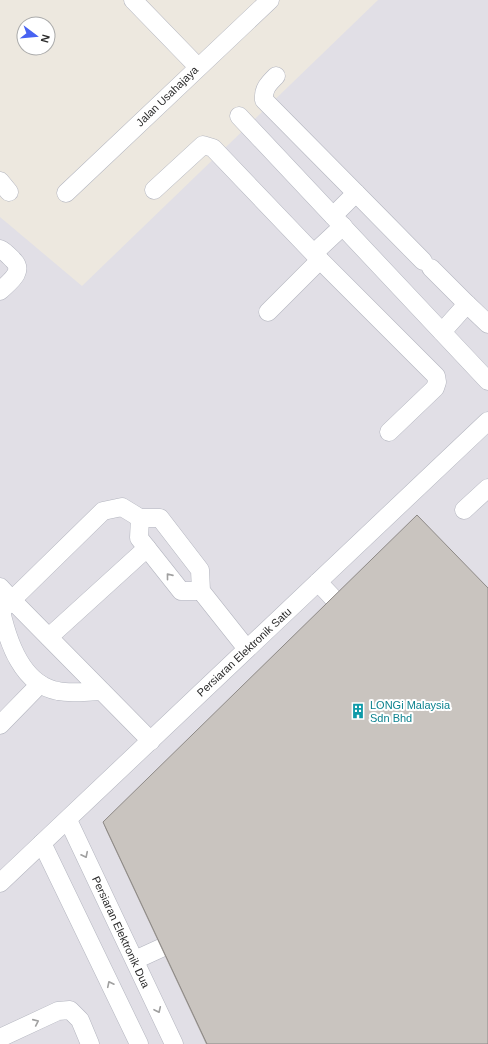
<svg xmlns="http://www.w3.org/2000/svg" width="488" height="1044" font-family="Helvetica,sans-serif">
	<rect width="100%" height="100%" fill="#ede8df"/>
	<!-- industrial -->
	<path fill="#e1dfe6" d="M378 0H488V1044H0V217L82 286Z"/>
	<g fill="none" stroke-linecap="round" stroke-linejoin="round">
		<defs>
			<g id="minor">
				<path d="M133 0 198 67"/>
				<path d="M276 76C268 84 263 89 264 100L356 193 333 216"/>
				<path d="M239 116 488 381"/>
				<path d="M0 181 9 192"/>
				<path d="M154 190 203 145 213 148 320 260 436 376 437 382 435 388 389 432"/>
				<path d="M66 193 270 0"/>
				<path d="M356 193 423 261"/>
				<path d="M0 249C5 251 9 256 13 260 25 272 9 282 0 291"/>
				<path d="M314 253 343 226"/>
				<path d="M431 268 467 304"/>
				<path d="M268 312 320 260"/>
				<path d="M442 332 467 304 488 324"/>
				<path d="M464 510 488 488"/>
				<path d="M140 518 139 538 181 591H201"/>
				<path d="M318 582 349 615"/>
				<path d="M0 587 12 600 103 511 122 507 140 518H160L200 570 201 591 247 649"/>
				<path d="M49 637 147 548"/>
				<path d="M102 691C88 691 72 694 58 691 22 685 8 642 1 611L12 600 151 741"/>
				<path d="M0 725 40 684"/>
				<path d="M68 820 174 1044"/>
				<path d="M42 843 139 1044"/>
				<path d="M0 883 488 421"/>
				<path d="M135 960 183 938"/>
				<path d="M0 1038 58 1011 70 1010 80 1020 90 1044"/>
			</g>
		</defs>
		<!-- minor casing -->
		<use href="#minor" stroke="#b3b5bf" stroke-width="19"/>
		<!-- minor -->
		<use href="#minor" stroke="#fff" stroke-width="18"/>
	</g>
	<!-- wall -->
	<path fill="#ada9a4" d="M103 822 488 1044H206L106 830Z"/>
	<!-- building -->
	<path fill="#c9c4bf" stroke="#8d8986" d="M417 515 488 588V1044H207L103 822Z"/>
	<!-- one-way arrows -->
	<defs><path id="oneway-chevron" d="M-2-3.5L2.5 0L-2 3.5" fill="none" stroke-width="1.6" stroke-linecap="round" stroke-linejoin="round"/></defs>
	<g stroke="#a0a0a0">
		<use href="#oneway-chevron" transform="translate(169 576) rotate(-129)"/>
		<use href="#oneway-chevron" transform="translate(85 855) rotate(64)"/>
		<use href="#oneway-chevron" transform="translate(110 984) rotate(-116)"/>
		<use href="#oneway-chevron" transform="translate(158 1010) rotate(65)"/>
		<use href="#oneway-chevron" transform="translate(36 1022) rotate(-24)"/>
	</g>
	<!-- icons -->
	<defs>
		<symbol id="building-bare" viewBox="-9 -9 18 18"><path d="M-4-6H4V6H1V3H-1V6H-4ZM-2.5-4.3h1.7v1.8h-1.7ZM.8-4.3h1.7v1.8H.8ZM-2.5-1h1.7V.8h-1.7ZM.8-1h1.7V.8H.8Z" fill="#0f9aa8" stroke="#fff" stroke-width="2.5" paint-order="stroke"/></symbol>
	</defs>
	<g fill-rule="evenodd">
		<use href="#building-bare" x="347" y="700" width="22" height="22"/>
	</g>
	<g text-anchor="middle" stroke-width="4" stroke-linejoin="round" paint-order="stroke">
		<!-- street labels -->
		<g font-size="11" fill="#2c2c2c" stroke="#fff">
			<text transform="translate(167 96) rotate(-44)" y="4">Jalan Usahajaya</text>
			<text transform="translate(244 652) rotate(-43)" y="4">Persiaran Elektronik Satu</text>
			<text transform="translate(121 932) rotate(65)" y="4">Persiaran Elektronik Dua</text>
		</g>
		<!-- culture labels -->
		<g font-size="11" fill="#0d838f" stroke="#fff" text-anchor="start">
			<text x="370" y="709">LONGi Malaysia<tspan x="370" dy="13">Sdn Bhd</tspan></text>
		</g>
	</g>
	<!-- north arrow -->
	<g transform="translate(36 36) rotate(106)"><circle r="19" fill="#ffffff" stroke="#ababab"/>
	<path d="M0-3L7 15L0 10L-7 15Z" fill="#4863f2"/>
	<text y="-6" font-size="11" font-weight="bold" text-anchor="middle" fill="#2c2c2c">N</text>
	</g>
</svg>
